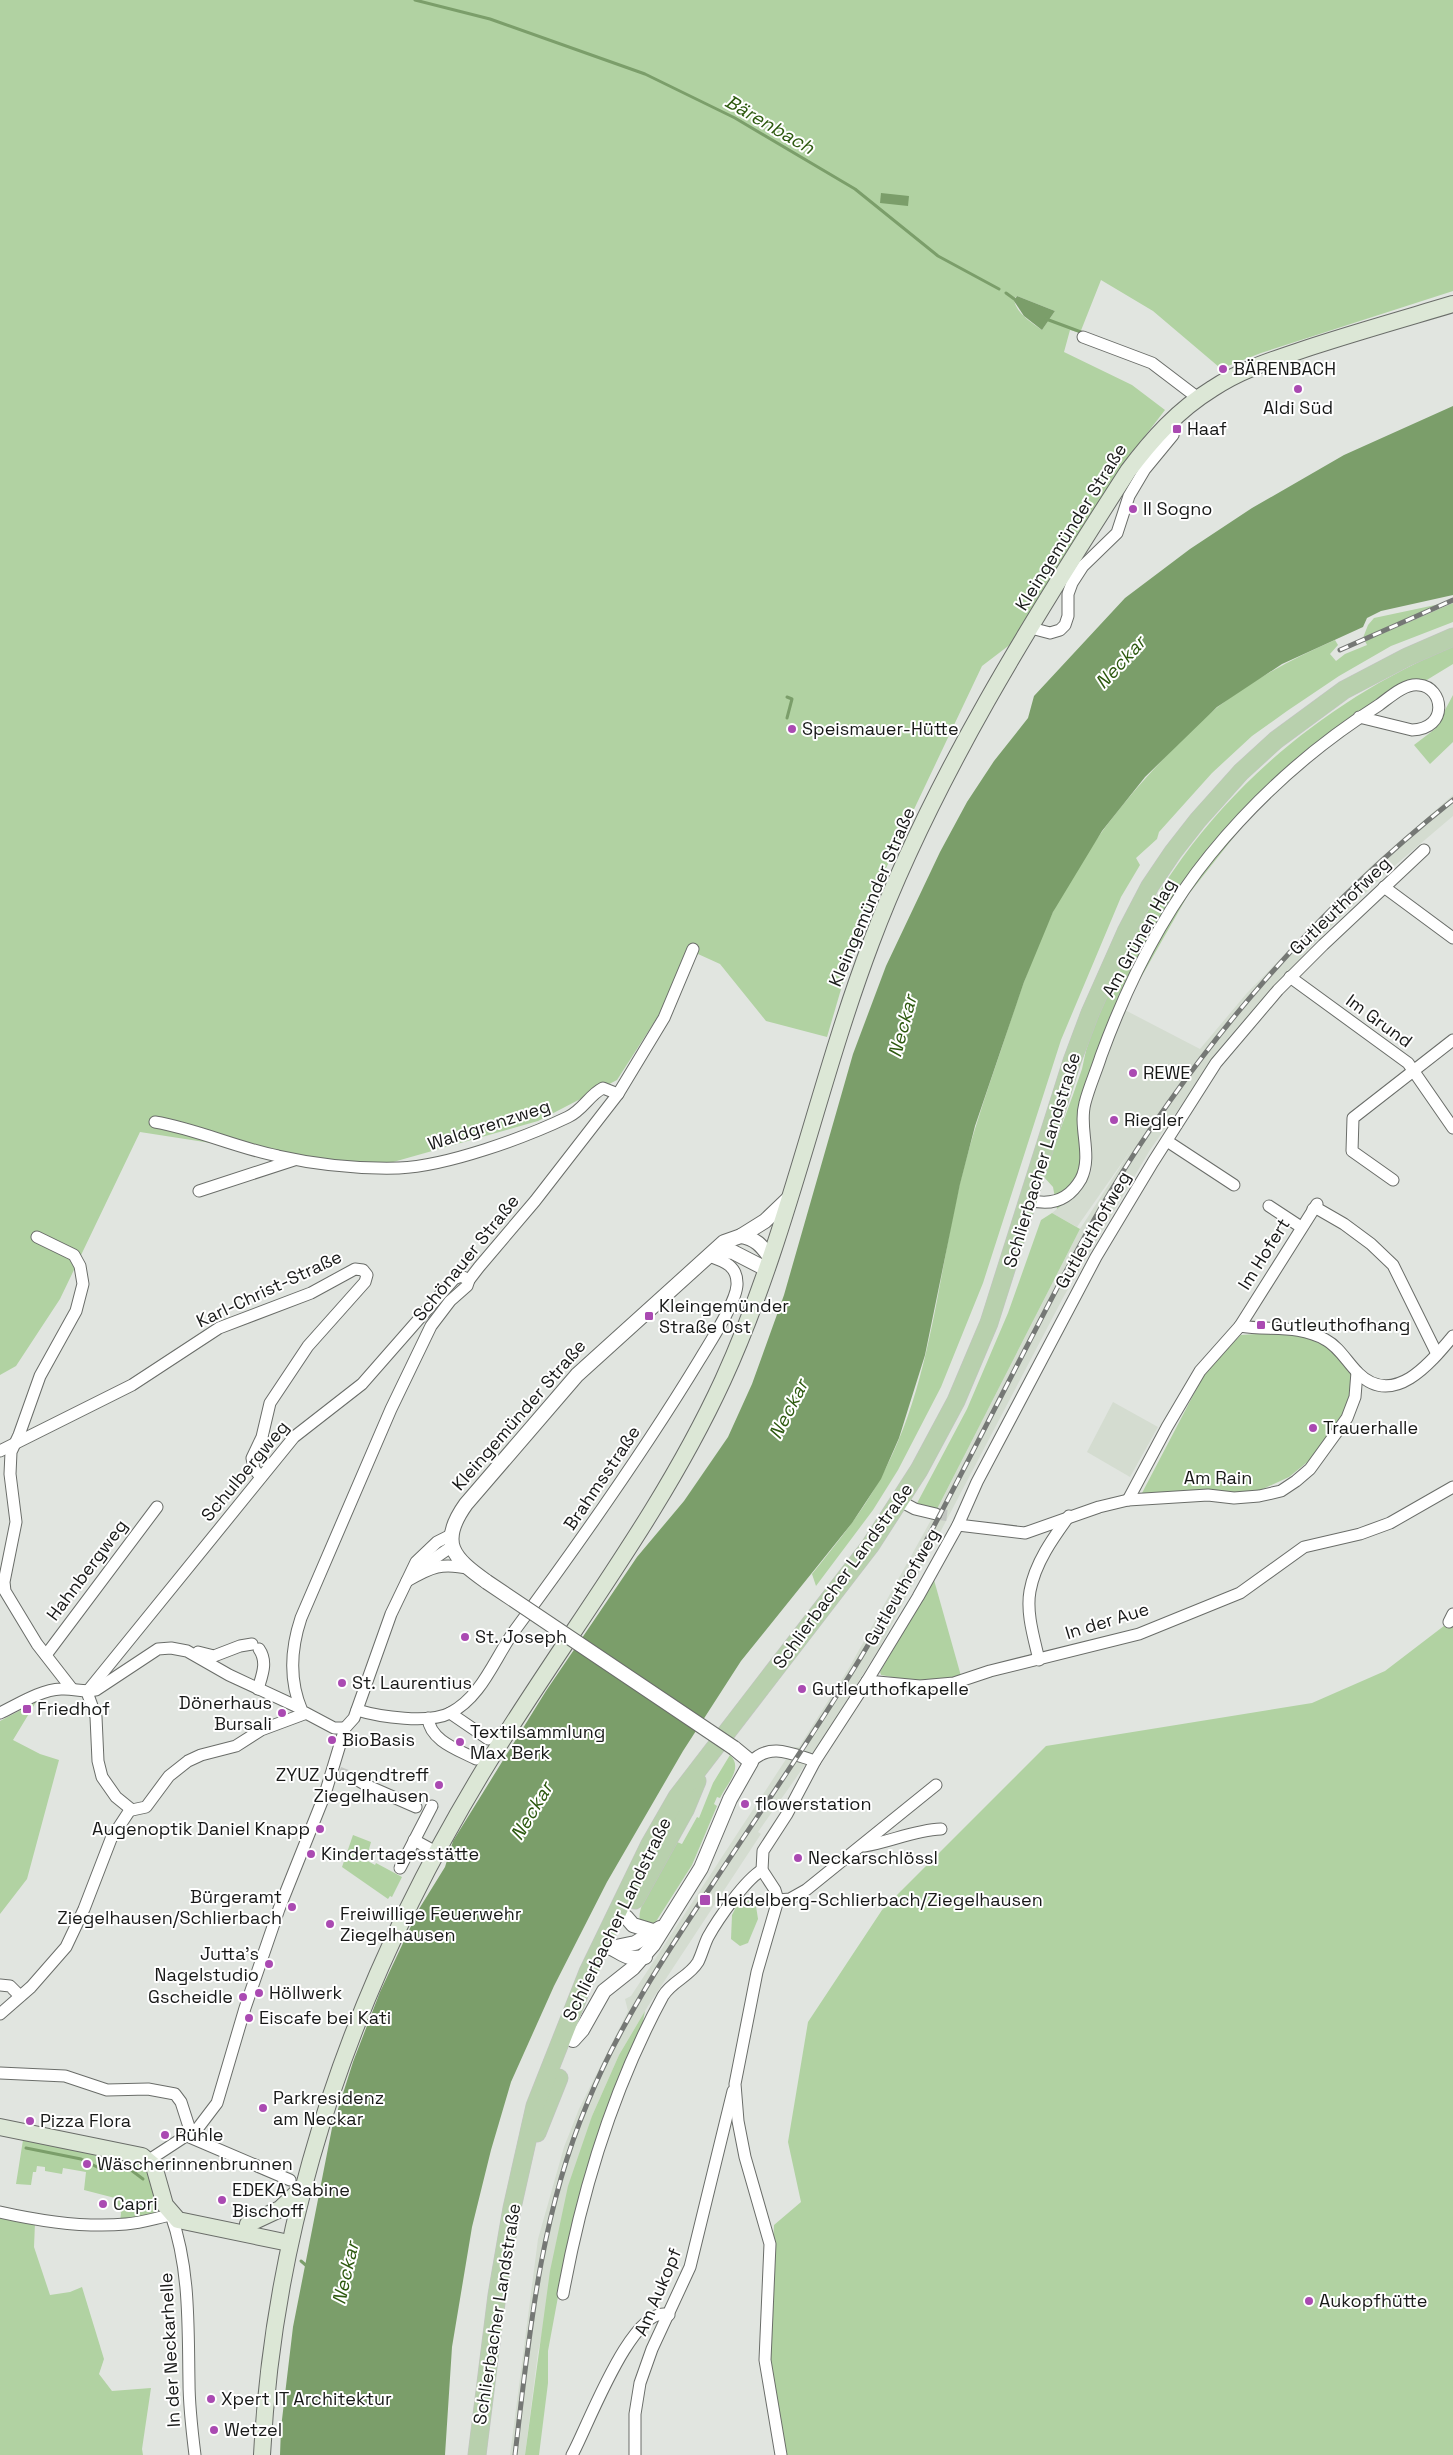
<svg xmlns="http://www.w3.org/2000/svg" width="1453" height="2455" font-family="'Space Grotesk',sans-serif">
	<rect width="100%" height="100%" fill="#e1e5e0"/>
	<!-- built -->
	<g fill="#d4dcd0">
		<path d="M1453 795V816L1386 873 1313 944 1215 1057 1150 1150 1064 1296 880 1647 819 1745 758 1832 761 1834 648 2006 619 2055 592 2116 538 2352 525 2455H510L538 2239 564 2147 579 2109 628 2011 625 1999 631 1996 794 1747H799L849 1668 936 1511 1080 1229 1131 1150 1077 1227 1052 1213 1080 1190 1091 1172 1092 1162 1087 1119 1092 1091 1123 1009 1200 1049 1247 993 1369 868Z"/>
		<path d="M1113 1402 1158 1427 1130 1477 1087 1452Z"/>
	</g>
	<!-- green -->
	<g fill="#b1d2a2" fill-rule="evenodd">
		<path d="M0 0H1453V291L1261 353 1225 367H1219L1153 311 1101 280 1080 333 1070 330 1064 352 1132 385 1165 410 1135 449 1041 621 982 666 861 921 827 1037 766 1021 720 964 698 954 617 1080 538 1121 379 1166 295 1156 140 1132 60 1299 16 1366 0 1375ZM1017 296 1055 311 1042 330C1032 323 1015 312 1014 299Z"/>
		<path d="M1453 603V622L1391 646 1339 676 1287 711 1252 736 1212 773 1159 832 1157 839 1136 858 1140 865 1121 897 1061 1040 983 1283 941 1387 898 1470 873 1510 816 1586 812 1574C836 1544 861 1514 880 1479 930 1389 937 1282 960 1183 971 1138 986 1094 1001 1050 1016 1004 1031 958 1052 914 1082 852 1126 797 1174 748 1189 734 1203 718 1219 706 1255 678 1294 658 1335 640L1338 645 1330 654 1336 661 1345 654 1367 645 1365 641Z"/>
		<path d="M1440 604 1363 638 1368 625 1374 618Z"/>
		<path d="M1453 646V664L1353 725 1307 764 1248 819 1188 895 1123 1009 1092 1091 1087 1119 1092 1162 1087 1181 1080 1191 1057 1209 1053 1187 1043 1176C1056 1140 1070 1105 1082 1069 1084 1061 1085 1052 1088 1044 1096 1020 1106 997 1116 974 1182 822 1302 711 1453 646Z"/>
		<path d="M1453 695V742L1430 764 1414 745 1435 729Z"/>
		<path d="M1052 1213 1080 1229 936 1511 915 1507 967 1409 1008 1313 1041 1220Z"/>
		<path d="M1290 1332C1321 1343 1333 1346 1352 1374L1348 1407 1316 1455 1289 1477 1256 1492 1142 1493 1208 1367 1241 1335Z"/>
		<path d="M934 1580 961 1676C936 1685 906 1680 881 1675L880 1672Z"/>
		<path d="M1453 1619V2455H785L767 2365 774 2225 801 2202 788 2142 808 2022 882 1910 1046 1746 1312 1703 1385 1671Z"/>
		<path d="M36 1702 13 1740 40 1754 59 1760 27 1879 0 1914V1721Z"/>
		<path d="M730 1755C744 1768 726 1785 720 1798L717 1797 714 1804 717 1806 692 1865 655 1923 652 1925 640 1921C635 1905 668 1857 677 1842L682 1844 697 1817 699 1818 713 1783Z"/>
		<path d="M353 1835 371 1842 366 1860 375 1865 376 1863 402 1877 392 1897 390 1896 388 1899 342 1867Z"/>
		<path d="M747 1899 756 1906 758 1919 748 1943 740 1946 731 1939 732 1915 738 1903Z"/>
		<path d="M645 2011 639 2042 610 2104 585 2175 565 2259 548 2351V2383L539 2455H525L550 2271 568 2186 592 2116 619 2055Z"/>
		<path d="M23 2140 130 2159 147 2167 158 2209 152 2215 120 2222 121 2213 115 2198 84 2190 86 2172 63 2168 62 2174 45 2171V2167L37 2166 36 2172H33L31 2185 16 2184Z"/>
		<path d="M0 2215 35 2223 34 2247 50 2295 70 2292 82 2287 104 2359 99 2374 112 2391 151 2388 142 2449 143 2455H0Z"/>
	</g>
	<!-- water -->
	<g fill="#7b9e6a">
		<path d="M881 193 909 196 908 206 880 203Z"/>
		<path d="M1017 296 1055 311 1042 330 1024 316 1014 301Z"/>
		<path d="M1453 406V595L1381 611 1367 618 1363 627 1282 664 1217 707 1145 777 1102 831 1053 912 1024 982 975 1126 960 1184 925 1355 899 1438 881 1479 852 1523 741 1661 683 1751 607 1882 554 1986 511 2082 491 2150 472 2227 452 2347 445 2455H280L281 2428 293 2327 332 2128 353 2062 380 1992 419 1909 445 1867 453 1841 546 1691 637 1557 684 1501 728 1437 752 1384 784 1295 853 1054 886 966 940 852 967 802 994 761 1028 718 1034 696 1125 598 1190 549 1252 508 1344 455Z"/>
	</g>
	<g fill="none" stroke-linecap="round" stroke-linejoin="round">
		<!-- stream -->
		<g stroke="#7b9e6a" stroke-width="3">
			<path d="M415 0 490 19 645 74 735 118 855 189 938 256 999 289"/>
			<path d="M1006 293 1017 301"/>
			<path d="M1046 319 1081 332"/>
			<path d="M787 718 792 699 787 697"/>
			<path d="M26 2148 81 2159 99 2168 131 2170 143 2179"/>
			<path d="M301 2261 308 2267"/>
		</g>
		<!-- minor-tunnel -->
		<g stroke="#c3c6c2" stroke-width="11" stroke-dasharray="11 5.5" stroke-linecap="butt">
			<path d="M936 1514 951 1516"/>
			<path d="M339 1772 354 1778"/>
		</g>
		<defs>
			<g id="minor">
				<path d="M1083 337 1152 363 1198 398"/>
				<path d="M1031 628 1050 633 1060 630 1065 625 1068 616V594L1072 583 1083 566 1117 533 1129 496 1145 469 1173 435 1166 425"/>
				<path d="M1384 887 1453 938"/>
				<path d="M1290 977 1408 1063 1453 1128"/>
				<path d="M155 1122C197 1129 237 1148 278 1156 318 1165 359 1169 399 1168 447 1166 524 1138 568 1117 583 1110 589 1095 603 1088L618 1094"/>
				<path d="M1167 1141 1234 1185"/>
				<path d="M1393 1180 1352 1151 1353 1118 1453 1040"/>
				<path d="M199 1191 294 1160"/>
				<path d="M1029 1200C1051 1206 1069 1200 1081 1179 1093 1155 1078 1128 1085 1103 1089 1087 1096 1072 1101 1056 1127 985 1162 914 1210 855 1259 795 1314 746 1379 705 1390 697 1405 683 1419 685 1444 687 1449 729 1412 730L1359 717"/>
				<path d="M1269 1206 1301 1227"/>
				<path d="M1313 1209H1318L1344 1224 1371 1244 1393 1265 1437 1354"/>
				<path d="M37 1237 74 1255 80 1266 83 1284 76 1311 40 1376 19 1435 11 1452 10 1474 16 1522 4 1582 5 1591 37 1644 72 1689"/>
				<path d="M1240 1326 1317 1204"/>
				<path d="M0 1451 132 1385 219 1328 311 1293 355 1269 363 1270 367 1275 365 1282 308 1346 270 1403 262 1437 252 1458 254 1469 261 1477"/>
				<path d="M1128 1500 1167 1427 1200 1371 1240 1326C1269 1331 1298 1324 1326 1340 1339 1347 1347 1362 1358 1373 1393 1408 1430 1364 1453 1336"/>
				<path d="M900 1501 915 1509 936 1514"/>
				<path d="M958 1525 1025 1533 1099 1507 1128 1500 1208 1495 1234 1498 1259 1496 1281 1491 1296 1481 1310 1469 1347 1418 1355 1397 1357 1372"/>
				<path d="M422 1567 451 1547"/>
				<path d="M407 1581C431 1567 442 1562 470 1569"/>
				<path d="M1449 1622 1453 1614"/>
				<path d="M198 1652 214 1656 240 1646 252 1644"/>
				<path d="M46 1655 157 1507"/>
				<path d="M1039 1660C1034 1638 1026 1613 1030 1591 1035 1563 1053 1538 1069 1516"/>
				<path d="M867 1681 920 1686 954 1683 990 1671 1139 1634 1240 1593 1304 1547 1360 1534 1390 1523 1453 1487"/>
				<path d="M258 1689C262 1675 268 1662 259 1649"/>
				<path d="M87 1692 294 1437 362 1384 454 1279 461 1276 469 1280"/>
				<path d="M87 1692 96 1717 98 1761 102 1777 116 1797 132 1810 146 1807 169 1776 188 1761 201 1755 236 1746 261 1730 304 1714"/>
				<path d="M357 1710C380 1717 429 1724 450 1713 482 1697 495 1657 515 1630 580 1542 643 1453 700 1359 710 1342 736 1303 737 1285 738 1266 724 1261 709 1256"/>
				<path d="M0 1713C19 1704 40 1690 61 1689 74 1688 84 1693 96 1690L158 1649 171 1648 187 1651 229 1675 300 1708"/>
				<path d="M450 1713 488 1739"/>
				<path d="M428 1718C430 1741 459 1750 476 1759"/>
				<path d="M345 1728H334L302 1711C289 1681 291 1648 301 1618L391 1409 431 1326 450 1301 467 1286 469 1280 479 1267 535 1201 618 1094 664 1018 693 949"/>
				<path d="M751 1762C770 1742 792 1754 815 1761"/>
				<path d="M354 1778 368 1786 416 1807"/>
				<path d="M414 1840 436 1852"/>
				<path d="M864 1846C890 1842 914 1830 941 1829"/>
				<path d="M400 1868 432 1806"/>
				<path d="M778 1900 790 1899 806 1890 936 1785"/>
				<path d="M0 1985 10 1986 20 1996"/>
				<path d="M0 2014 31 1987 66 1947 84 1909 111 1839 130 1810"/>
				<path d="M0 2073 65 2076 107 2090 148 2089 175 2094 181 2102 191 2133"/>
				<path d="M187 2136 290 2180"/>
				<path d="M149 2160 198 2128 217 2103 245 2008 279 1909 325 1794 345 1728 354 1718 391 1614 416 1562 437 1542 451 1535"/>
				<path d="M0 2212C40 2221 85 2228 126 2224 141 2223 156 2218 171 2215 190 2268 188 2326 189 2382 189 2407 192 2431 195 2455"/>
				<path d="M563 2294C582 2190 612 2090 663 1996 672 1981 689 1977 698 1962 702 1954 704 1945 708 1937 718 1919 745 1880 762 1870"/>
				<path d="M572 2455C586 2431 633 2301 669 2315"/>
				<path d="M635 2455V2414L640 2383 652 2349 690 2267 733 2091"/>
				<path d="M781 2455 765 2360 770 2244 745 2157 738 2121 735 2084 757 1972 778 1900 775 1890 762 1870 763 1851 787 1814 815 1761 867 1681 918 1597 958 1525 977 1482 1096 1257 1153 1162 1216 1063 1278 990 1323 945 1424 850"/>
			</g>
			<g id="tertiary">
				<path d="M741 1236C756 1239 761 1245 770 1257"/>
				<path d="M717 1250 733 1252 766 1269"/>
				<path d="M487 1582C453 1558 438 1543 466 1504L577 1375 724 1242 741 1236 765 1221 789 1198"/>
				<path d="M626 1917 633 1925 656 1932"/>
				<path d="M607 1946C624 1953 624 1960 645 1957"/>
				<path d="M611 1948 635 1943 660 1928"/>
				<path d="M573 2040 582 2030 604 1991 633 1968 653 1945 701 1868 730 1799 751 1762 734 1748"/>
			</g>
			<g id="secondary">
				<path d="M0 2127 142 2156 154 2166 165 2205 178 2220 289 2243"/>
				<path d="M248 2224 280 2209 302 2188"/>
				<path d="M262 2455C275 2205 358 1975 488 1763 566 1635 660 1517 723 1380 787 1240 817 1086 871 943 932 780 1034 617 1128 471 1152 439 1178 410 1212 389 1243 368 1279 358 1314 346 1360 331 1406 318 1453 304"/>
			</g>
			<g id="primary">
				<path d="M635 1900 685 1810 697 1781"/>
				<path d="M537 2133 559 2078"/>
				<path d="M477 2455 497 2295 512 2208 535 2106 588 1972 650 1844 677 1797 870 1546 919 1470 956 1401 989 1323 1072 1061 1090 1013 1126 932 1150 886 1173 852 1198 820 1241 772 1276 740 1344 690 1407 657 1453 637"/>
			</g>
		</defs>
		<!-- minor casing -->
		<use href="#minor" stroke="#6a6d69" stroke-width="13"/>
		<!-- tertiary casing -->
		<use href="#tertiary" stroke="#6a6d69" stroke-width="16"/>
		<!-- secondary casing -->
		<use href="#secondary" stroke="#6a6d69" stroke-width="18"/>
		<!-- primary casing -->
		<use href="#primary" stroke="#c3c3c3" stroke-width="19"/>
		<!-- minor -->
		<use href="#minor" stroke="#fff" stroke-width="11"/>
		<!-- tertiary -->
		<use href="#tertiary" stroke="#fff" stroke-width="14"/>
		<!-- secondary -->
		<use href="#secondary" stroke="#dce7d6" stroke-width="16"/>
		<!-- primary -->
		<use href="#primary" stroke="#b8d0ad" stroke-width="18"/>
		<defs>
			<g id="rail">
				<path d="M1340 650 1453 600"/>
				<path d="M515 2455C529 2336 540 2216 587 2104 619 2025 665 1955 712 1885 762 1809 814 1734 861 1657 921 1556 972 1452 1026 1348 1053 1296 1079 1244 1109 1194 1199 1045 1317 908 1453 800"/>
			</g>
		</defs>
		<!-- rail casing -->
		<use href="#rail" stroke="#757875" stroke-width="5"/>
		<!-- rail -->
		<use href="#rail" stroke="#fff" stroke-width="3" stroke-dasharray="9" stroke-linecap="butt"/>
		<defs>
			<path id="tertiary-bridge" d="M487 1582 734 1748"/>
		</defs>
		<!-- tertiary-bridge casing -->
		<use href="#tertiary-bridge" stroke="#6a6d69" stroke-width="16" stroke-linecap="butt"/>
		<!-- tertiary-bridge -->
		<use href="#tertiary-bridge" stroke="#fff" stroke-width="14"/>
	</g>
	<!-- markers -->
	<g fill="#aa4ab2" stroke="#fff" stroke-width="2">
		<circle cx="1223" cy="369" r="5"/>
		<circle cx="1298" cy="389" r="5"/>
		<rect x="1172" y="424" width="10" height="10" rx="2.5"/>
		<circle cx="1133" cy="509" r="5"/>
		<circle cx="792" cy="729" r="5"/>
		<circle cx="1133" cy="1073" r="5"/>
		<circle cx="1114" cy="1120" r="5"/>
		<rect x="644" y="1311" width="10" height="10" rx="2.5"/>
		<rect x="1256" y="1320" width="10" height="10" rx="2.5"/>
		<circle cx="1313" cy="1428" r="5"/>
		<circle cx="465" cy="1637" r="5"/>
		<circle cx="342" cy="1683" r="5"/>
		<circle cx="802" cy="1689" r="5"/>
		<rect x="22" y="1704" width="10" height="10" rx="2.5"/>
		<circle cx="282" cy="1713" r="5"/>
		<circle cx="332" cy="1740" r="5"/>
		<circle cx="460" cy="1742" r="5"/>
		<circle cx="439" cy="1785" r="5"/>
		<circle cx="745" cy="1804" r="5"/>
		<circle cx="320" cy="1829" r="5"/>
		<circle cx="311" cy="1854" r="5"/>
		<circle cx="798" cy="1858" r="5"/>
		<rect x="699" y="1894" width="12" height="12" rx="2.5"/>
		<circle cx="292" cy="1907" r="5"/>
		<circle cx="330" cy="1924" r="5"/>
		<circle cx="269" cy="1964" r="5"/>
		<circle cx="259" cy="1993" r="5"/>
		<circle cx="243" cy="1997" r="5"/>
		<circle cx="249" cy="2018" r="5"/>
		<circle cx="263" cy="2108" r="5"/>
		<circle cx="30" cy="2121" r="5"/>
		<circle cx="165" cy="2135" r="5"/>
		<circle cx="87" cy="2164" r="5"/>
		<circle cx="222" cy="2200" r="5"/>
		<circle cx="103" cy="2204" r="5"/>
		<circle cx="1309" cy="2301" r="5"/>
		<circle cx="211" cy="2399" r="5"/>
		<circle cx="214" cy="2430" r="5"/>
	</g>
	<g text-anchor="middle" stroke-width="4" stroke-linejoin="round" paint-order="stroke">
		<!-- poi labels -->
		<g font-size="18" fill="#181918" stroke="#fff" text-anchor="start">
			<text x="1233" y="375">BÄRENBACH</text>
			<text x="1298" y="414" text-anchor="middle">Aldi Süd</text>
			<text x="1187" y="435">Haaf</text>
			<text x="1143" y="515">Il Sogno</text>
			<text x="802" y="735">Speismauer-Hütte</text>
			<text x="1143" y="1079">REWE</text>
			<text x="1124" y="1126">Riegler</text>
			<text x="659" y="1312">Kleingemünder<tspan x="659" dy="21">Straße Ost</tspan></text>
			<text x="1271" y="1331">Gutleuthofhang</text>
			<text x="1323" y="1434">Trauerhalle</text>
			<text x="475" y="1643">St. Joseph</text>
			<text x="352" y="1689">St. Laurentius</text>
			<text x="812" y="1695">Gutleuthofkapelle</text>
			<text x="272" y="1709" text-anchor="end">Dönerhaus<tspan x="272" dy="21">Bursali</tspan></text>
			<text x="37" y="1715">Friedhof</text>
			<text x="470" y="1738">Textilsammlung<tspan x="470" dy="21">Max Berk</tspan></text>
			<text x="342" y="1746">BioBasis</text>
			<text x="429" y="1781" text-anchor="end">ZYUZ Jugendtreff<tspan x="429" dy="21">Ziegelhausen</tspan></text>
			<text x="755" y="1810">flowerstation</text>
			<text x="310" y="1835" text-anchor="end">Augenoptik Daniel Knapp</text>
			<text x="321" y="1860">Kindertagesstätte</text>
			<text x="808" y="1864">Neckarschlössl</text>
			<text x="282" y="1903" text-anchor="end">Bürgeramt<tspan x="282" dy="21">Ziegelhausen/Schlierbach</tspan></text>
			<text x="716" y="1906">Heidelberg-Schlierbach/Ziegelhausen</text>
			<text x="340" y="1920">Freiwillige Feuerwehr<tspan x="340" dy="21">Ziegelhausen</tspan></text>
			<text x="259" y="1960" text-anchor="end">Jutta's<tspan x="259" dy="21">Nagelstudio</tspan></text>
			<text x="269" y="1999">Höllwerk</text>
			<text x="233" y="2003" text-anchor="end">Gscheidle</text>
			<text x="259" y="2024">Eiscafe bei Kati</text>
			<text x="273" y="2104">Parkresidenz<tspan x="273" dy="21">am Neckar</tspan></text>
			<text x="40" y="2127">Pizza Flora</text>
			<text x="175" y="2141">Rühle</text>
			<text x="97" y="2170">Wäscherinnenbrunnen</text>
			<text x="232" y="2196">EDEKA Sabine<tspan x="232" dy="21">Bischoff</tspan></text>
			<text x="113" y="2210">Capri</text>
			<text x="1319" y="2307">Aukopfhütte</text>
			<text x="221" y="2405">Xpert IT Architektur</text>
			<text x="224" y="2436">Wetzel</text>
		</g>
		<!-- street labels -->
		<g font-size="18" fill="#181918" stroke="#fff">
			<text transform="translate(1071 527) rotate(-58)" y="6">Kleingemünder Straße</text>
			<text transform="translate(872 897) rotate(-67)" y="6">Kleingemünder Straße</text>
			<text transform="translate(1340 906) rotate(-44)" y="6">Gutleuthofweg</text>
			<text transform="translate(1139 938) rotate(-61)" y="6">Am Grünen Hag</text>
			<text transform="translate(1379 1021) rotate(36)" y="6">Im Grund</text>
			<text transform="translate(489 1125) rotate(-18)" y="6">Waldgrenzweg</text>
			<text transform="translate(1042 1160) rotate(-73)" y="6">Schlierbacher Landstraße</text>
			<text transform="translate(1093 1230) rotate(-60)" y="6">Gutleuthofweg</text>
			<text transform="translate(1264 1254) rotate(-58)" y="6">Im Hofert</text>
			<text transform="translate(466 1258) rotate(-51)" y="6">Schönauer Straße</text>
			<text transform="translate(269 1289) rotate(-25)" y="6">Karl-Christ-Straße</text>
			<text transform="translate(519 1415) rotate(-49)" y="6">Kleingemünder Straße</text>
			<text transform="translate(245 1471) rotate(-50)" y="6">Schulbergweg</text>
			<text transform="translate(602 1478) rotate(-56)" y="6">Brahmsstraße</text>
			<text x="1218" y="1484">Am Rain</text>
			<text transform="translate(87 1570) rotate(-53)" y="6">Hahnbergweg</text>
			<text transform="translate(843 1576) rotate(-54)" y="6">Schlierbacher Landstraße</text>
			<text transform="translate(902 1587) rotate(-60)" y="6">Gutleuthofweg</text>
			<text transform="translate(1107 1621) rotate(-17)" y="6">In der Aue</text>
			<text transform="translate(617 1919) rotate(-64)" y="6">Schlierbacher Landstraße</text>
			<text transform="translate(658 2292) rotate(-67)" y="6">Am Aukopf</text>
			<text transform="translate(497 2314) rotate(-81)" y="6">Schlierbacher Landstraße</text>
			<text transform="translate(170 2350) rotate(-93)" y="6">In der Neckarhelle</text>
		</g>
		<!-- water labels -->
		<g font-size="19" font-style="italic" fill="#2d590f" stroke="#fff">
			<text transform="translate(770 124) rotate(30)" y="7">Bärenbach</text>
			<text transform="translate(1120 662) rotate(-47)" y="7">Neckar</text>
			<text transform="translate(902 1026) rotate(-75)" y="7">Neckar</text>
			<text transform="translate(788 1409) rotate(-63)" y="7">Neckar</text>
			<text transform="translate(531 1811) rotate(-59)" y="7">Neckar</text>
			<text transform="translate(345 2273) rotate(-77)" y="7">Neckar</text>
		</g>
	</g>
</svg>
